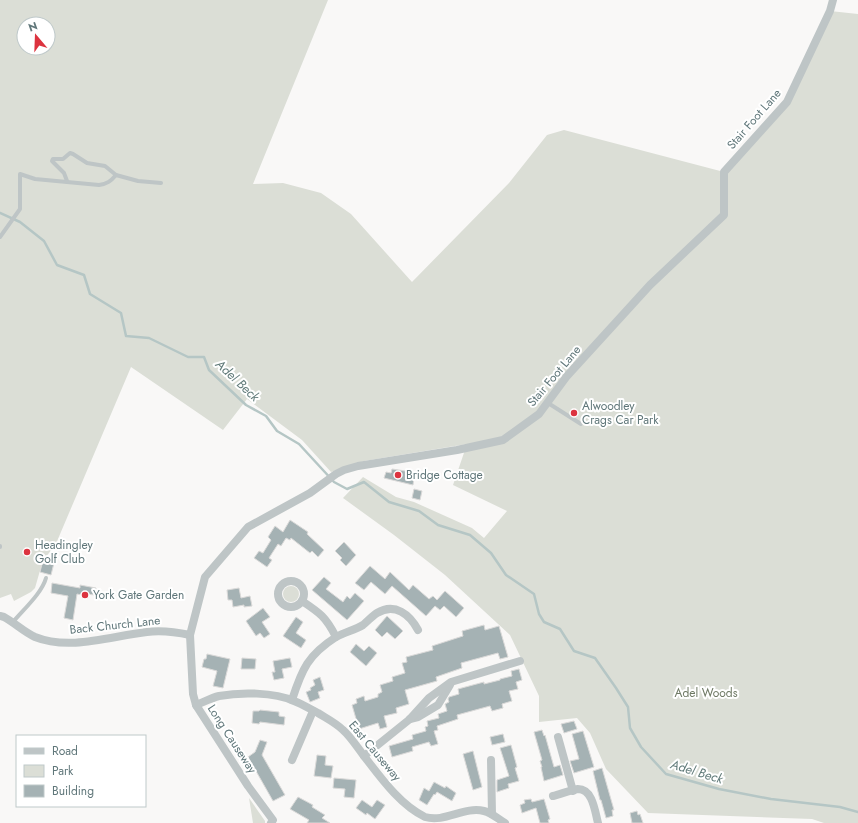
<svg xmlns="http://www.w3.org/2000/svg" width="858" height="823" font-family="Jost,sans-serif">
	<rect width="100%" height="100%" fill="#f9f8f7"/>
	<!-- green -->
	<g fill="#dbded6" fill-rule="evenodd">
		<path d="M0 0H328L253 184 283 183 321 193 351 214 412 282 509 183 547 135 564 130 724 172 787 102 830 11 858 14V823H824L812 819 648 813 606 769 590 733 577 718 539 722V696L510 635 445 575 394 535 343 498 363 477 396 497 414 502 472 528 484 538 507 511 453 485 467 444 364 461 331 472 302 440 247 399 223 430 131 367 55 546 43 560 35 588 31 592 14 601 11 594 0 598ZM24 24H48V48H24Z"/>
		<circle cx="291" cy="594" r="8"/>
		<path d="M249 798 265 821V823H253Z"/>
	</g>
	<g fill="none" stroke-linecap="round" stroke-linejoin="round">
		<!-- stream -->
		<path stroke="#b5c6c5" stroke-width="2.5" d="M0 213 20 222 44 241 57 265 84 275 90 294 121 313 126 336 149 338 188 357H204L209 370 246 405 266 416 277 431 299 444 334 482 347 489 364 482 389 502 419 511 438 525 470 535 491 553 506 575 534 594 539 614 544 622 560 629 574 651 595 658 616 688 628 707 630 728 641 747 666 774 719 789 771 799 840 807 858 812"/>
	</g>
	<!-- building -->
	<g fill="#a5b2b4" stroke="#dbdad9">
		<path d="M392 469 412 472 411 477 414 478 413 485 384 478 386 472 391 473Z"/>
		<path d="M414 489 422 491 420 500 412 498Z"/>
		<path d="M290 520 308 532 307 534 324 550 318 557 312 551 310 553 291 538 290 540 286 538 281 546 278 544 269 558 272 560 267 567 254 558 259 551 263 553 271 540 268 537 275 526 283 532Z"/>
		<path d="M344 542 356 555 346 566 340 560 342 558 335 551Z"/>
		<path d="M43 560 54 563 51 575 40 572Z"/>
		<path d="M370 566 385 579 390 572 409 590 413 585 429 599 433 596 437 600 445 591 464 608 456 617 444 606 440 610 435 606 426 616 392 586 385 594 371 582 364 590 355 583Z"/>
		<path d="M324 577 331 583 326 589 343 602 347 596 350 599 355 593 364 601 347 620 312 590Z"/>
		<path d="M52 583 80 588V585L96 588 95 595 86 594V596L77 594 73 620 64 618 68 596 51 593Z"/>
		<path d="M239 588 241 598 250 596 252 606 244 607V605L233 607 232 600H228L227 590Z"/>
		<path d="M263 608 270 617 262 622 270 634 264 638 260 633 256 636 246 621Z"/>
		<path d="M387 616 403 631 395 639 387 632 382 637 375 630Z"/>
		<path d="M296 617 303 622 296 633 306 640 301 648 283 636Z"/>
		<path d="M484 625 485 630 499 626 508 657 500 659 498 653 461 663 462 668 436 677 437 681 405 690 409 704 396 708 397 713 384 716 387 727 380 729 378 723 359 729 352 705 357 703 356 699 364 696 365 701 378 697V694L382 692 380 685 393 681 392 677 405 673 402 663 407 662 406 657 433 650 432 646 463 636 462 631Z"/>
		<path d="M356 644 364 651 369 646 377 653 366 666 350 652Z"/>
		<path d="M207 654 230 659 223 688 213 686 217 671 202 667 204 659H206Z"/>
		<path d="M242 658 256 659 255 669H241Z"/>
		<path d="M290 658 292 667 282 669 284 678 274 680 272 672H275L273 661Z"/>
		<path d="M519 669 522 680 516 682 518 689 509 691 512 701 502 704 503 708 492 711 490 706 457 715 458 719 437 726 438 730 434 731 438 744 431 746 429 742 412 747 413 751 392 757 389 746 413 739 412 735 426 731 425 727 428 726 427 721 439 718 438 714 447 711 445 704 449 702 448 699 449 697 459 694 458 689 484 682V684L500 680V679L512 676 511 671Z"/>
		<path d="M320 677 324 690 318 692 320 698 310 702 306 692 311 690 310 688 315 685 313 680Z"/>
		<path d="M260 710 279 712V716L285 717 284 725 260 722 259 724 252 723 253 711H259Z"/>
		<path d="M574 721 577 729 564 733 561 724Z"/>
		<path d="M542 730 544 736 545 735 554 767 560 765 563 775 544 781 541 767H542L540 761 542 760 534 732Z"/>
		<path d="M583 731 594 767 574 773 570 761 579 759 572 734Z"/>
		<path d="M503 734 505 742 492 745 490 737Z"/>
		<path d="M260 740 267 742 262 755 285 795 273 801 248 757 255 752Z"/>
		<path d="M511 745 517 767 515 768 519 781 508 784 509 788 497 792V780L509 776 500 748Z"/>
		<path d="M473 751 482 787 473 790 463 754Z"/>
		<path d="M317 755 326 756 325 765 333 766 331 778 314 776Z"/>
		<path d="M602 768 614 810H612L613 816 606 818 601 800H600L593 771Z"/>
		<path d="M334 778 356 780 354 798 344 797 345 789 333 788Z"/>
		<path d="M434 782 445 788 446 786 456 793 452 801 437 792 435 795 434 794 427 805 419 800 424 788 429 791Z"/>
		<path d="M298 797 313 805 312 807 325 815 322 818 330 823H307L309 820 290 809Z"/>
		<path d="M531 799 532 802 544 799 550 819 548 820 549 823H540L536 808 522 813 520 805 525 803 524 800Z"/>
		<path d="M362 800 372 807 377 800 385 805 375 819 367 813 366 815 356 808Z"/>
		<path d="M637 811 638 815 640 814 643 823H632L630 813Z"/>
	</g>
	<g fill="none" stroke-linecap="round" stroke-linejoin="round">
		<!-- lane -->
		<g stroke="#bec5c6" stroke-width="4">
			<path d="M67 181 64 173 52 161 53 159H63L70 153 73 154 87 163 105 166 116 175"/>
			<path d="M0 237 20 209V174L35 179 99 185C107 184 111 181 116 175L138 181 161 183"/>
			<path d="M548 403 581 424"/>
			<path d="M0 547V546"/>
			<path d="M13 622C23 610 42 593 46 578"/>
		</g>
		<!-- street -->
		<g stroke="#bec5c6" stroke-width="8">
			<circle cx="291" cy="594" r="13"/>
			<path d="M0 616 4 617C15 623 24 632 35 637 70 651 111 636 147 632 162 630 176 632 190 635"/>
			<path d="M336 637C345 632 355 630 363 625 368 621 372 616 377 613 395 602 410 615 418 630"/>
			<path d="M292 700C302 669 308 655 336 637 326 617 320 613 302 601"/>
			<path d="M196 705C204 702 211 698 219 696 240 692 274 692 294 701 302 704 310 709 318 713 326 718 336 723 343 730 351 737 357 747 364 756 381 778 400 805 425 817 445 823 464 806 484 811 492 813 498 819 505 823"/>
			<path d="M410 719 418 717 438 705 450 685"/>
			<path d="M558 737 573 791"/>
			<path d="M364 756 410 719 429 698 451 682 520 661"/>
			<path d="M292 760 313 711"/>
			<path d="M491 760 492 814"/>
			<path d="M553 796C561 794 570 790 578 789 593 789 595 812 598 823"/>
			<path d="M271 823 273 820 248 786 196 705 193 694 190 635 205 577 248 527 310 493 336 474 344 470 358 466 457 450 503 440 539 414 567 376 650 285 724 215V172L787 102 830 11 833 0"/>
		</g>
	</g>
	<!-- markers -->
	<g fill="#dc333f" stroke="#fff" stroke-width="1.5">
		<circle cx="574" cy="413" r="4"/>
		<circle cx="398" cy="475" r="4"/>
		<circle cx="27" cy="552" r="4"/>
		<circle cx="85" cy="595" r="4"/>
	</g>
	<g text-anchor="middle" stroke-width="4" stroke-linejoin="round" paint-order="stroke">
		<!-- street labels -->
		<g font-size="12" fill="#60777a" stroke="#fff">
			<text transform="translate(754 119) rotate(-49)" y="4">Stair Foot Lane</text>
			<text transform="translate(554 376) rotate(-50)" y="4">Stair Foot Lane</text>
			<text transform="translate(115 625) rotate(-6)" y="4">Back Church Lane</text>
			<text transform="translate(232 739) rotate(57)" y="4">Long Causeway</text>
			<text transform="translate(375 751) rotate(50)" y="4">East Causeway</text>
		</g>
		<!-- poi labels -->
		<g font-size="12" fill="#60777a" stroke="#fff" text-anchor="start">
			<text x="582" y="410">Alwoodley<tspan x="582" dy="14">Crags Car Park</tspan></text>
			<text x="406" y="479">Bridge Cottage</text>
			<text x="35" y="549">Headingley<tspan x="35" dy="14">Golf Club</tspan></text>
			<text x="93" y="599">York Gate Garden</text>
		</g>
		<!-- park labels -->
		<g font-size="12" fill="#6e7964" stroke="#fff">
			<text x="706" y="697">Adel Woods</text>
		</g>
		<!-- water labels -->
		<g font-size="13" font-style="italic" fill="#607a79" stroke="#fff">
			<text transform="translate(238 380) rotate(43)" y="5">Adel Beck</text>
			<text transform="translate(697 771) rotate(17)" y="5">Adel Beck</text>
		</g>
	</g>
	<!-- legend -->
	<rect x="16" y="735" width="130" height="72" fill="#ffffff" stroke="#bfc9ca"/>
	<rect x="24" y="748" width="20" height="6" fill="#bec5c6" stroke="#bfc9ca"/>
	<text x="52" y="755" font-size="12" fill="#60777a">Road</text>
	<rect x="24" y="765" width="20" height="12" fill="#dbded6" stroke="#bfc9ca"/>
	<text x="52" y="775" font-size="12" fill="#60777a">Park</text>
	<rect x="24" y="785" width="20" height="12" fill="#a5b2b4" stroke="#bfc9ca"/>
	<text x="52" y="795" font-size="12" fill="#60777a">Building</text>
	<!-- north arrow -->
	<g transform="translate(36 36) rotate(341)"><circle r="19" fill="#ffffff" stroke="#bfc9ca"/>
	<path d="M0-3L7 15L0 10L-7 15Z" fill="#dc333f"/>
	<text y="-6" font-size="11" font-weight="bold" text-anchor="middle" fill="#60777a">N</text>
	</g>
</svg>
